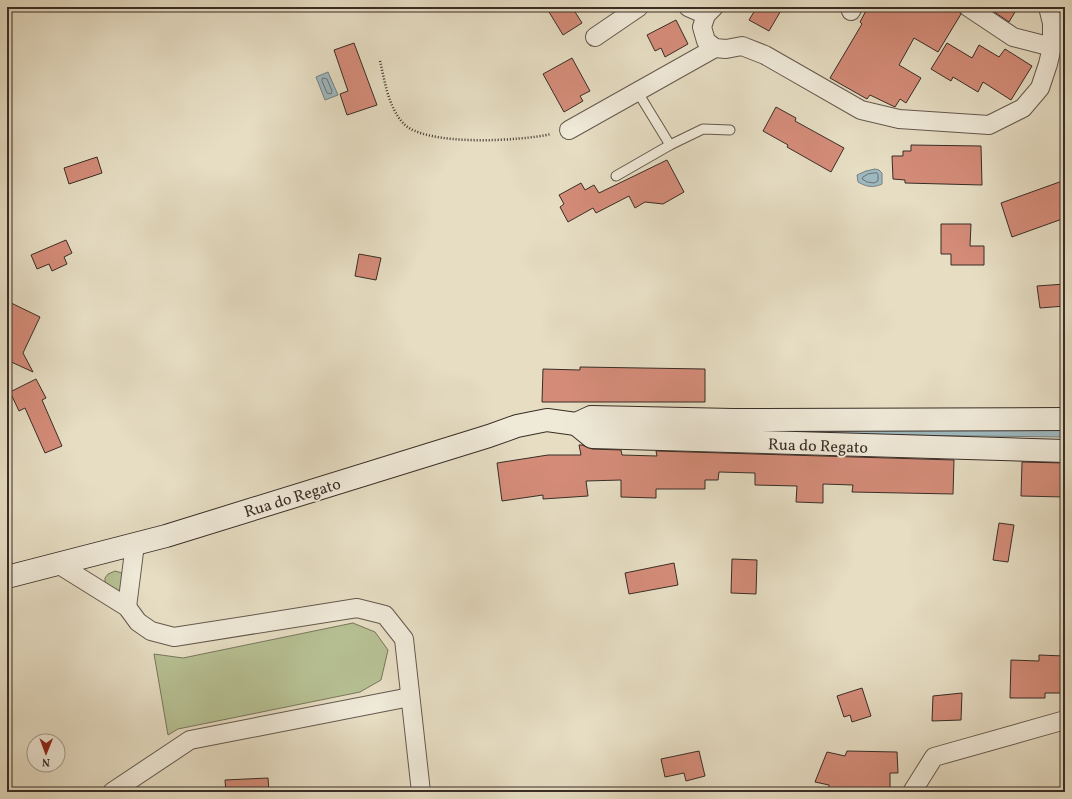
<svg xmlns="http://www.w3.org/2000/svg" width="1072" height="799" font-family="Vollkorn,serif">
	<rect width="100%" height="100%" fill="#e6ddc3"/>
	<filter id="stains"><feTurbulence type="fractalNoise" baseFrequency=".005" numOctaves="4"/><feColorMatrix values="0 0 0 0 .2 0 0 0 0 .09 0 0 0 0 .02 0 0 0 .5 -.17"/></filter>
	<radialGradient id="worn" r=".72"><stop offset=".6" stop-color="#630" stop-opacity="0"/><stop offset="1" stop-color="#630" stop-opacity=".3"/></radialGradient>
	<!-- green -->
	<g fill="#b6c093" stroke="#78765c">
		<path d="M115 571 122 573 124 576 120 591 116 592 105 586V578L108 574Z"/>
		<path d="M353 623 375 632 388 650 381 680 360 692 178 729 168 735 154 654 183 658Z"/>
	</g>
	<!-- water -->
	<g fill="#9db8bf" stroke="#758082">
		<path d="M328 72 338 95 325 100 316 77Z"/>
		<path d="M875 169 879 170 882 173V184C873 188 867 187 858 182L857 175 866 171Z"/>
		<path d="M740 425 1065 427V437L723 433Z"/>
	</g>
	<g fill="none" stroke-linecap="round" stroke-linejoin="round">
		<!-- shore -->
		<g stroke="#6b7272" stroke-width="1">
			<path d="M323 78 327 79 332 91 331 94 327 93 322 81Z"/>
			<path d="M877 173 878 175V181L874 183 867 182 862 179 863 177 868 174Z"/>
		</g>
	</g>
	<!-- building -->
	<g fill="#d48c79" stroke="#392d26">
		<path d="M546 7H572L582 23 563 35Z"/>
		<path d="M757 7H783L769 31 749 20Z"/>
		<path d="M868 7H958L961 14 938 52 914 38 899 65 921 78 906 103 900 99 895 107 870 95 867 99 830 78 862 24 860 22Z"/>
		<path d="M987 7H1018L1009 22Z"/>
		<path d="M676 20 688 44 665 57 661 48 655 51 647 35Z"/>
		<path d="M354 43 377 105 347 115 340 94 348 91 334 50Z"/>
		<path d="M947 43 972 58 979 45 999 57 1005 49 1032 66 1011 100 983 82 978 92 953 77 951 81 931 69Z"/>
		<path d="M572 58 590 91 580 96 583 101 564 112 543 74Z"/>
		<path d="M776 107 796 118 795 121 844 148 831 172 787 147 788 145 763 131Z"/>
		<path d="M911 145 981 146 982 185 905 183V180L893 179 892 156H903V151H911Z"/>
		<path d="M97 157 102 173 69 184 64 168Z"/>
		<path d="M667 160 684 192 663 204 645 202 635 208 629 196 596 213 593 208 568 222 560 207 564 204 559 195 581 183 585 190 594 185 599 193Z"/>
		<path d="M1065 180V218L1012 237 1001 203Z"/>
		<path d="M941 224H971L970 246H984V265H951V254H941Z"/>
		<path d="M66 240 72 253 64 257 67 264 52 271 49 264 37 269 31 255Z"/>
		<path d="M359 254 381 258 376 280 355 276Z"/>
		<path d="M1065 284V306L1040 308 1037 286Z"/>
		<path d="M7 301 40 317 23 353 33 372 7 360Z"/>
		<path d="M580 367 705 369V402H542L543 369 580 370Z"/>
		<path d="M36 379 46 398 42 400 62 446 45 453 25 408 19 411 10 392Z"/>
		<path d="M579 445H582L592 449 621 450 622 455 657 456 656 451 954 460 953 494 852 492 853 485 823 484V503L796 502 797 486 755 485V473L719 472 718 480H705V489H656V498L621 497V480L586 481 588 496 543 499V495L502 501 497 463 548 455H581Z"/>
		<path d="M1022 462 1065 463V497L1021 496Z"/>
		<path d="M999 523 1014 525 1008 562 993 560Z"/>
		<path d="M732 559 757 560 756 594 731 593Z"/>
		<path d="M674 563 678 585 629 594 625 573Z"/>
		<path d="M1039 655 1065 656V693H1045V698H1010L1011 660 1039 661Z"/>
		<path d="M862 688 871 716 852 722 850 715 844 717 837 696Z"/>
		<path d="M962 693 961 720 932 721 933 696Z"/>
		<path d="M699 751 705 776 686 781 684 773 665 777 661 759Z"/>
		<path d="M847 751 897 752 898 773H890V790H885V792H842L843 790 829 788V785L815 782 827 752 845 756Z"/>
		<path d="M268 778 269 792H226L225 780Z"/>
	</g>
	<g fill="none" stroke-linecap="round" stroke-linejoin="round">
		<defs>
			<g id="lane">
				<path d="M637 91 670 145 703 129 730 130"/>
				<path d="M616 176 670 145"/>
			</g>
			<g id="street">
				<path d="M688 7 706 15"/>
				<path d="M714 7 706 15 702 27 706 41 715 48 726 49 742 46 765 55 861 110 899 119 989 125 1023 108 1040 88 1048 64 1052 47V23L1065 21"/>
				<path d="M968 7 1013 37 1052 47"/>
				<path d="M1048 7 1052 23"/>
				<path d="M851 11 853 7"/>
				<path d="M595 37 639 7"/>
				<path d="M569 130 715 48"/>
				<path d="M58 564 127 607 138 622 151 631 174 637 357 608 385 615 404 639 421 792"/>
				<path d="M127 607 135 544"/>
				<path d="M112 792 190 740 410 697"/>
				<path d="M912 792 934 757 1065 720"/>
			</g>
			<g id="secondary">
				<path d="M576 424 592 437 1065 451"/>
				<path d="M7 577 166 536 489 436 517 426 547 420 576 424 591 417 733 420 1065 419"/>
			</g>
		</defs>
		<!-- lane casing -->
		<use href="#lane" stroke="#64594d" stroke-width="11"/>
		<!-- street casing -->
		<use href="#street" stroke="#64594d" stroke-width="20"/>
		<!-- secondary casing -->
		<use href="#secondary" stroke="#392d26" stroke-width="24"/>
		<!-- path -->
		<path stroke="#392d26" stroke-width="2.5" stroke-dasharray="1 2" stroke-linecap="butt" d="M380 61C385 82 388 106 403 123 424 147 522 141 551 134"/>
		<!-- lane -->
		<use href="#lane" stroke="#efe9d8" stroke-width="9"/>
		<!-- street -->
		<use href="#street" stroke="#efe9d8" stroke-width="18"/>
		<!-- secondary -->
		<use href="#secondary" stroke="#efe9d8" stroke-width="22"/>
	</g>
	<g text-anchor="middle" stroke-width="4" stroke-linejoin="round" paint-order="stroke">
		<!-- street labels -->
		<g font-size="16" fill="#392d26" stroke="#efe9d8">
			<text transform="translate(818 445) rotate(2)" y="6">Rua do Regato</text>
			<text transform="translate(292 497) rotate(-17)" y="6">Rua do Regato</text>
		</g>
	</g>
	<!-- margin -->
	<rect width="1072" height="799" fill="none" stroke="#e6ddc3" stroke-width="24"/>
	<rect x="8" y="8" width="1056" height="783" fill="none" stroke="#392d26" stroke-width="2"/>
	<rect x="12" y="12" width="1048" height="775" fill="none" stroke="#392d26"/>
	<!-- north arrow -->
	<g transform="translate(46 753) rotate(181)"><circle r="19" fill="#efe9d8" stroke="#a69e91"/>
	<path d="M0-3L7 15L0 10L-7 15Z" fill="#8f2418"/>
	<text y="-6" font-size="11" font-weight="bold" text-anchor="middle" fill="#392d26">N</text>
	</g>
	<rect width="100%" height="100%" filter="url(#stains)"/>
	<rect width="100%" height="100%" fill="url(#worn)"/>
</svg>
